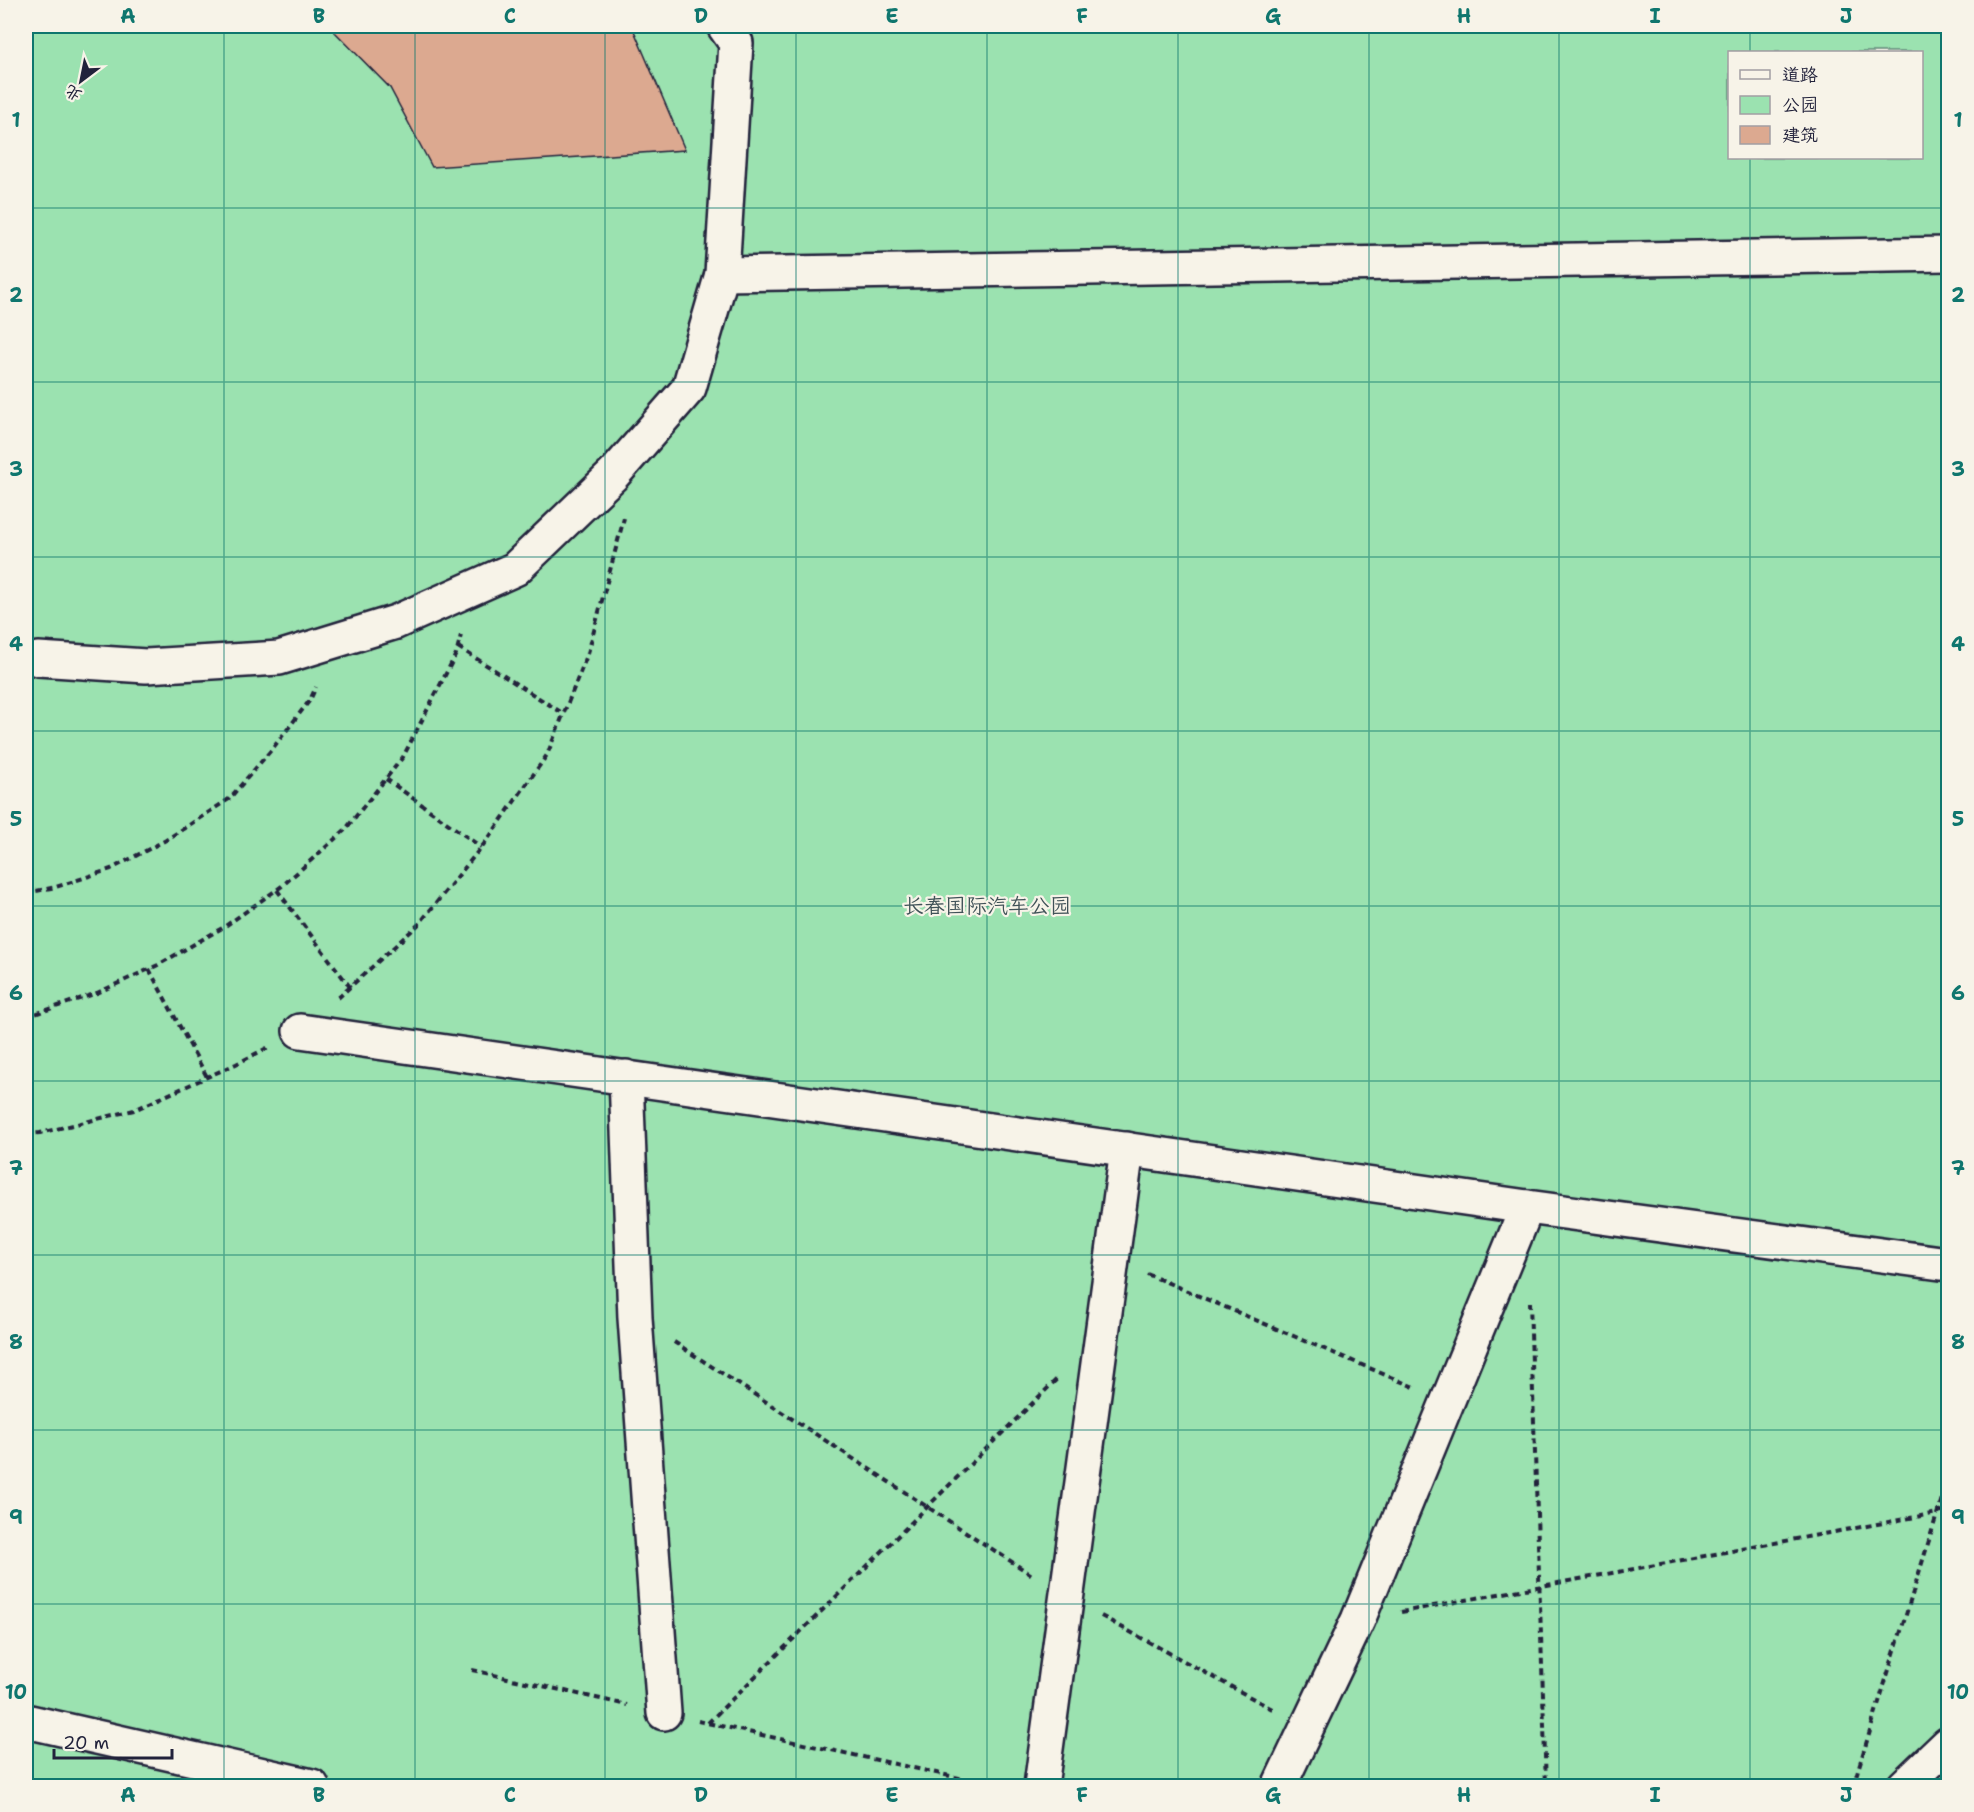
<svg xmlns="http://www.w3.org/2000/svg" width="1974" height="1812" font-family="'Shantell Sans','LXGW WenKai TC',sans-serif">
	<rect width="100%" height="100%" fill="#f7f3e8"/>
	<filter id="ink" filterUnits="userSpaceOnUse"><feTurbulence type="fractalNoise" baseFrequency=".0167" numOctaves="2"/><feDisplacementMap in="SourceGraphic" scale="12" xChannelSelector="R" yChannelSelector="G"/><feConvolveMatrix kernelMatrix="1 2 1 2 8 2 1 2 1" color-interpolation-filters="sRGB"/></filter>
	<g filter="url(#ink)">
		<!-- green -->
		<path fill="#9be2b0" stroke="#5e8276" stroke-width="1.5" fill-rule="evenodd" d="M26 26H1948V1786H26ZM1730 52H1922V158H1730Z"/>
		<!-- building -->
		<path fill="#dca990" stroke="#22223b" stroke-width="1.5" d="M329 26H632L685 150 432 167 390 88Z"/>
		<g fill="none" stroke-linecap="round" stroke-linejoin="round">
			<defs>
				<g id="minor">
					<path d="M722 274 1948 254"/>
					<path d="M38 659 146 666 279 658 396 622 515 569 613 475 689 388 722 274 736 43 724 26"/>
					<path d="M300 1031 1527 1207 1948 1264"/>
					<path d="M626 1077 635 1318 664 1713"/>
					<path d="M26 1721 312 1786"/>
					<path d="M1041 1786 1127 1149"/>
					<path d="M1279 1786 1358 1620 1527 1207"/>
					<path d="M1904 1786 1948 1744"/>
				</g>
			</defs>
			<!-- minor casing -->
			<use href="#minor" stroke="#22223b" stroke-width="38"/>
			<!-- path -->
			<g stroke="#22223b" stroke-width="4" stroke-dasharray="6 4.5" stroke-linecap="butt">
				<path d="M458 647 564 714"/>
				<path d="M386 779 481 847"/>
				<path d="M277 890 350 987"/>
				<path d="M26 893 56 887 111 869 166 840 229 799 273 748 310 700 316 687"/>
				<path d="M149 969 207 1077"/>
				<path d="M338 998 419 924 488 839 547 755 588 653 624 518"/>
				<path d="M26 1017 97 993 158 965 224 927 282 886 345 830 403 757 456 654 461 635"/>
				<path d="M26 1134 40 1133 134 1110 236 1064 269 1047"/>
				<path d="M27 1134 29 1018"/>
				<path d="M1147 1274 1414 1387"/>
				<path d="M1530 1302 1546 1786"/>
				<path d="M674 1342 1032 1575"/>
				<path d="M1401 1612 1948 1511"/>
				<path d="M1101 1616 1276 1711"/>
				<path d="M472 1670 627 1705"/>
				<path d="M698 1721 996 1786"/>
				<path d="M708 1723 1057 1379"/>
				<path d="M1853 1786 1948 1479"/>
			</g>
			<!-- minor -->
			<use href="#minor" stroke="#f7f3e8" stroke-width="33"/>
		</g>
	</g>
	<!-- grid -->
	<path fill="none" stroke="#0f766e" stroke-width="1.5" stroke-opacity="0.55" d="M224 26V1786M415 26V1786M605 26V1786M796 26V1786M987 26V1786M1178 26V1786M1369 26V1786M1559 26V1786M1750 26V52M1750 158V1786M26 208H1948M26 382H1948M26 557H1948M26 731H1948M26 906H1948M26 1081H1948M26 1255H1948M26 1430H1948M26 1604H1948"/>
	<g text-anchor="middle" stroke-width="4.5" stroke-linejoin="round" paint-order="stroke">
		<!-- park labels -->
		<g font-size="21" fill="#405258" stroke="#f7f3e8">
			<text x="987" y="913">长春国际汽车公园</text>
		</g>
	</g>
	<!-- margin -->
	<rect width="1974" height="1812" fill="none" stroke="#f7f3e8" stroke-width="66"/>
	<!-- legend -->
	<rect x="1728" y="51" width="195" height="108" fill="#f7f3e8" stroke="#a29fa3" stroke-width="1.5"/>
	<rect x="1740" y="70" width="30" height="9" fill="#f7f3e8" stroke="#a29fa3" stroke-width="1.5"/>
	<text x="1782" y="81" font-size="18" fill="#22223b">道路</text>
	<rect x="1740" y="96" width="30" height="18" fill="#9be2b0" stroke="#a29fa3" stroke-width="1.5"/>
	<text x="1782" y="111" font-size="18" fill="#22223b">公园</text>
	<rect x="1740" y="126" width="30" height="18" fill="#dca990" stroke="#a29fa3" stroke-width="1.5"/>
	<text x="1782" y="141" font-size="18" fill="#22223b">建筑</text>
	<!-- north arrow -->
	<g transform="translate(81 81) rotate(212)" stroke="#f7f3e8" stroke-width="4.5" paint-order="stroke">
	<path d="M0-4.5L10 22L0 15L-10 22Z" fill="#22223b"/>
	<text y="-9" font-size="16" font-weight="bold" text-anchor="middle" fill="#22223b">北</text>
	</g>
	<!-- scale -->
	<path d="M54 1749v9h118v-9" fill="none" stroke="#22223b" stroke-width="3"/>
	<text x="63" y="1749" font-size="18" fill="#22223b" stroke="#f7f3e8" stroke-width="4.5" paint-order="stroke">20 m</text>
	<rect x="33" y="33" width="1908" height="1746" fill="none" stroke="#0f766e" stroke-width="2"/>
	<g font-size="20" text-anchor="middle" font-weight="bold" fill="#0f766e">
		<text x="128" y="23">A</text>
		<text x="319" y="23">B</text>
		<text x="510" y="23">C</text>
		<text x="701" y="23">D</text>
		<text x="892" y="23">E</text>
		<text x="1082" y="23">F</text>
		<text x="1273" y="23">G</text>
		<text x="1464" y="23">H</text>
		<text x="1655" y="23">I</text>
		<text x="1846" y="23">J</text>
		<text x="16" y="127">1</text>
		<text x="1958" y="127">1</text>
		<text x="16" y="302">2</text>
		<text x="1958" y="302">2</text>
		<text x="16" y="476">3</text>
		<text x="1958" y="476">3</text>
		<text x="16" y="651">4</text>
		<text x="1958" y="651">4</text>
		<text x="16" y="826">5</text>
		<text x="1958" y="826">5</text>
		<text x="16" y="1000">6</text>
		<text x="1958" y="1000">6</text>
		<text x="16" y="1175">7</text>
		<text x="1958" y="1175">7</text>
		<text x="16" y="1349">8</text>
		<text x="1958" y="1349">8</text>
		<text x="16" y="1524">9</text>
		<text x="1958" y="1524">9</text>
		<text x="16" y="1699">10</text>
		<text x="1958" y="1699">10</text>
		<text x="128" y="1802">A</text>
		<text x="319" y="1802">B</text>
		<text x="510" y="1802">C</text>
		<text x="701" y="1802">D</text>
		<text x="892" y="1802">E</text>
		<text x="1082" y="1802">F</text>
		<text x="1273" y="1802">G</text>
		<text x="1464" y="1802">H</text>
		<text x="1655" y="1802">I</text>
		<text x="1846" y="1802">J</text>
	</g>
</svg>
